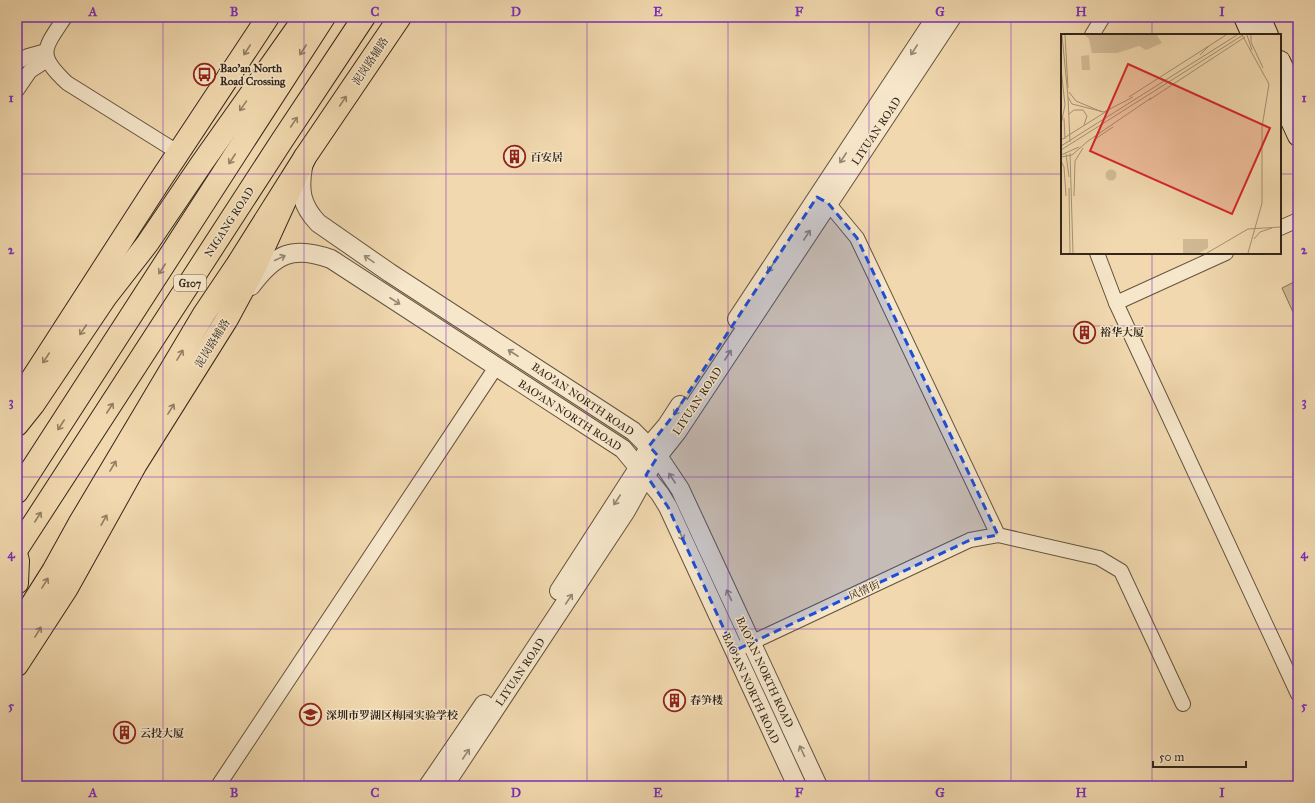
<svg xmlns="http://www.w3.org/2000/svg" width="1315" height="803" font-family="'IM FELL Great Primer','Noto Serif SC',serif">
	<rect width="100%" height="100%" fill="#f1d8ae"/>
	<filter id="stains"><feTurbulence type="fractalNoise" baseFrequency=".005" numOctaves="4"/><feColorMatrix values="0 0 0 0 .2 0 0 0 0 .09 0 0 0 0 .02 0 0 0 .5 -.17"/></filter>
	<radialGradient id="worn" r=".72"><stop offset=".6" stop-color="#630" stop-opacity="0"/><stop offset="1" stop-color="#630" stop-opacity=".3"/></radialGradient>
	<!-- grass -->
	<path fill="#d1ba95" stroke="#827058" d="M1298 280V323L1282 288Z"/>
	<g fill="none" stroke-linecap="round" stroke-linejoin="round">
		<defs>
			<g id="minor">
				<path d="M65 17C44 49 36 54 67 83L179 153"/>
				<path d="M1092 35 1103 17"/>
				<path d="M17 62 28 56 46 51"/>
				<path d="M17 90 30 71 47 60"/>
				<path d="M820 199 828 203 857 238 998 535 1099 558 1121 571 1183 704"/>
				<path d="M1280 228 1298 220"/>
				<path d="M1097 253 1116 303 1298 694"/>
				<path d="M1116 303 1226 253"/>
				<path d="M742 647 970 540 998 535"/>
				<path d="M218 786 496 367"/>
			</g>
			<g id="tertiary">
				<path d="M303 167C299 190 301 205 318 223L390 273 633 431 658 456 680 489 818 786"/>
				<path d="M251 286C275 254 292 245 331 259L623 449 660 494 668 507 797 786"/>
				<path d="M737 319 936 17"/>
				<path d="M559 591 639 467 649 446 667 425 680 405"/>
				<path d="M428 786 484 704"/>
				<path d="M444 786 626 511 646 475 658 456 677 432 952 17"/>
			</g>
			<g id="secondary">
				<path d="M1244 17 1252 35"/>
				<path d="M1260 17 1268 35"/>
				<path d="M1280 61 1298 100"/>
				<path d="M1280 97 1298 136"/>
			</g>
			<g id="primary">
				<path d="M17 402 159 182 268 17"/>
				<path d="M17 665 67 588 136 464 227 319 254 269 305 157 400 17"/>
			</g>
			<g id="trunk">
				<path d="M17 425 33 405 105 298 147 244 202 163 305 17"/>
				<path d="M17 492 324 17"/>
				<path d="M17 549 281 142 364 17"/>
				<path d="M17 557 18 561 17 583"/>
				<path d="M17 628 53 571 79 524 204 314 237 265 305 157"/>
			</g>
		</defs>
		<!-- minor casing -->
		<use href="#minor" stroke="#63533f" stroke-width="16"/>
		<!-- tertiary casing -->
		<use href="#tertiary" stroke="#63533f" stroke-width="20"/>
		<!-- secondary casing -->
		<use href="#secondary" stroke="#34271a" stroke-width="22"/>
		<!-- primary casing -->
		<use href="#primary" stroke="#34271a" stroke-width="24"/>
		<!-- trunk casing -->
		<use href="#trunk" stroke="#34271a" stroke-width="24"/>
		<!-- minor -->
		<use href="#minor" stroke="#f6e6ca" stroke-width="14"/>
		<!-- tertiary -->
		<use href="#tertiary" stroke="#f6e6ca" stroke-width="18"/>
		<!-- secondary -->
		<use href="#secondary" stroke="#f6e6ca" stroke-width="20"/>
		<!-- primary -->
		<use href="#primary" stroke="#f1d8ae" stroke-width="22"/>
		<!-- trunk -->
		<use href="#trunk" stroke="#f1d8ae" stroke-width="22"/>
	</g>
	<!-- one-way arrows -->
	<defs><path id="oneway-shaft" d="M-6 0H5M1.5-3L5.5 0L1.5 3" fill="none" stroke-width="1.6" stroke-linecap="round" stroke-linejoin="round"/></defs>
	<g stroke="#928064">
		<use href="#oneway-shaft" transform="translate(247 50) rotate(123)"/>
		<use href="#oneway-shaft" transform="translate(303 50) rotate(123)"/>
		<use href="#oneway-shaft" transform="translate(343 101) rotate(-56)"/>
		<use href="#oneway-shaft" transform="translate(243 106) rotate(125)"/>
		<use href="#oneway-shaft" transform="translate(294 122) rotate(-56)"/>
		<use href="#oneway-shaft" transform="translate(232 159) rotate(123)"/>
		<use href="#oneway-shaft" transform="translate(162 269) rotate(123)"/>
		<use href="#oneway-shaft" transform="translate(83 330) rotate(124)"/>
		<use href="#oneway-shaft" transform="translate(180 355) rotate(-59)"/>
		<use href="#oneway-shaft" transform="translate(46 358) rotate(123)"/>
		<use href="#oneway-shaft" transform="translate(110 408) rotate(-57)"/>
		<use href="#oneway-shaft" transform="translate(171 409) rotate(-58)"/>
		<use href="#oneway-shaft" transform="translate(61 425) rotate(123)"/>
		<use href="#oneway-shaft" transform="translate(113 466) rotate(-59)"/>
		<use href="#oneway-shaft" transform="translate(38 517) rotate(-57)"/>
		<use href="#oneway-shaft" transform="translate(104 520) rotate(-61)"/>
		<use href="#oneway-shaft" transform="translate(45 583) rotate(-58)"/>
		<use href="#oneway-shaft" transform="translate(38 632) rotate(-58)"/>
	</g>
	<g stroke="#958672">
		<use href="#oneway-shaft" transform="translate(914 50) rotate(123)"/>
		<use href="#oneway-shaft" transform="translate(843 158) rotate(123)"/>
		<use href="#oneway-shaft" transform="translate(807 235) rotate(-57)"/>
		<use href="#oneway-shaft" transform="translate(280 258) rotate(-25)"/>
		<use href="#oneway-shaft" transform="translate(369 259) rotate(-145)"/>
		<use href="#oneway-shaft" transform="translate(771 267) rotate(123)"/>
		<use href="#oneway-shaft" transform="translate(395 301) rotate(33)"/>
		<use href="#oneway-shaft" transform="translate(513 353) rotate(-147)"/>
		<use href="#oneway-shaft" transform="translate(728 355) rotate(-57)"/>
		<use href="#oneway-shaft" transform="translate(677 410) rotate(123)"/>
		<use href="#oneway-shaft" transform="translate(672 478) rotate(-123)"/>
		<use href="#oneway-shaft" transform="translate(617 500) rotate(123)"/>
		<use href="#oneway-shaft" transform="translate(681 535) rotate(65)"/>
		<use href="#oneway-shaft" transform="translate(729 595) rotate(-115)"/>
		<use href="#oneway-shaft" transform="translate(569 599) rotate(-56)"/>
		<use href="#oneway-shaft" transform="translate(802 751) rotate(-115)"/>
		<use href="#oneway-shaft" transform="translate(466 754) rotate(-56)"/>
	</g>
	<!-- marked area -->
	<path fill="#1d4ed8" fill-opacity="0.2" stroke="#1d4ed8" stroke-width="3" stroke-dasharray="8 5" stroke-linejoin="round" d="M817 197 828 203 857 238 998 535 970 540 734 651 668 507 646 475 658 456 649 446 673 416Z"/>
	<!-- grid -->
	<path fill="none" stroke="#7b2cbf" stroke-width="1" stroke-opacity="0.55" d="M163 17V786M304 17V786M446 17V786M587 17V786M728 17V786M869 17V786M1011 17V786M1152 17V35M17 174H1062M1280 174H1298M1152 253V786M17 326H1298M17 477H1298M17 629H1298"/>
	<!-- icons -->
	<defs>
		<symbol id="bus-ring" viewBox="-11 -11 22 22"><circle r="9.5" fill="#f6e6ca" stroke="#8f2418" stroke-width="1.5"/><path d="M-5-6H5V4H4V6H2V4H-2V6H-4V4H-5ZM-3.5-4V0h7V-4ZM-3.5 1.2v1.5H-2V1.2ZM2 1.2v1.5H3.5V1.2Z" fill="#8f2418"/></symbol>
		<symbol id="building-ring" viewBox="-11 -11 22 22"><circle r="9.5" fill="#f6e6ca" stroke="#8f2418" stroke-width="1.5"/><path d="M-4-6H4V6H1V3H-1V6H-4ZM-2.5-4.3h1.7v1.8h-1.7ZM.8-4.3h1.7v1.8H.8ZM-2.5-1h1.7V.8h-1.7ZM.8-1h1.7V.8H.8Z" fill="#8f2418"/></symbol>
		<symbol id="school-ring" viewBox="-11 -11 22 22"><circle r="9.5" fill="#f6e6ca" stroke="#8f2418" stroke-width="1.5"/><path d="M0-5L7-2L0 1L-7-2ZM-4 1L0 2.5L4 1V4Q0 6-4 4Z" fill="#8f2418"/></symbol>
	</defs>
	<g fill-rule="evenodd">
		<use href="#bus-ring" x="192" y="62" width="25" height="25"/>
		<use href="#building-ring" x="502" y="144" width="25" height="25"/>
		<use href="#building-ring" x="1072" y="320" width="25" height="25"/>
		<use href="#building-ring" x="662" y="688" width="25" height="25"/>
		<use href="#school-ring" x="298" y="702" width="25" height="25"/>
		<use href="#building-ring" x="112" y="720" width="25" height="25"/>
	</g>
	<g text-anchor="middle" stroke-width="3" stroke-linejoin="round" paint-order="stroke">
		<!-- shield labels -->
		<rect fill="#f6e6ca" stroke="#6e604f" stroke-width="1" x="174" y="275" width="32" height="16" rx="3"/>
		<g font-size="10" font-weight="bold" fill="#34271a">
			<text x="190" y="287">G107</text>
		</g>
		<!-- street labels -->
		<g font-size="11" fill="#34271a" stroke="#f6e6ca">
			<text transform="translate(370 61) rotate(-56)" y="4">泥岗路辅路</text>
			<text transform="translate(876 131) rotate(-56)" y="4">LIYUAN ROAD</text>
			<text transform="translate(229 222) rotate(-57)" y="4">NIGANG ROAD</text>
			<text transform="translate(212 343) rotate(-58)" y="4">泥岗路辅路</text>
			<text transform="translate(583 399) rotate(34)" y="4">BAO’AN NORTH ROAD</text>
			<text transform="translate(697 401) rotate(-56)" y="4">LIYUAN ROAD</text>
			<text transform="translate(570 415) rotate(33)" y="4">BAO‘AN NORTH ROAD</text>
			<text transform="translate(864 590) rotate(-25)" y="4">风情街</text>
			<text transform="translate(520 672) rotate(-56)" y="4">LIYUAN ROAD</text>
			<text transform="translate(765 672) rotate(65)" y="4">BAO’AN NORTH ROAD</text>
			<text transform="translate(751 688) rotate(65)" y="4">BAO‘AN NORTH ROAD</text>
		</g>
		<!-- poi labels -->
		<g font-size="11" font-weight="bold" fill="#34271a" stroke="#f6e6ca" text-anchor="start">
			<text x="220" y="72">Bao'an North<tspan x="220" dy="13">Road Crossing</tspan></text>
			<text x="530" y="161">百安居</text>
			<text x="1100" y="336">裕华大厦</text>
			<text x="690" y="704">春笋楼</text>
			<text x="326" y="719">深圳市罗湖区梅园实验学校</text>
			<text x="140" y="737">云投大厦</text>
		</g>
	</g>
	<!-- overview -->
	<g transform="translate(1061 34)">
		<rect width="220" height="220" fill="#f1d8ae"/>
		<path d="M28 21 29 36H21L20 22ZM44.5 141a5.5 5.5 0 1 1 11 0a5.5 5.5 0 1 1-11 0Z" fill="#d1ba95"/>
		<path d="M24 1H98L96 2 101 9 85 16 78 12 56 19H31L28 5ZM122 205H147V214L138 219H122Z" fill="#d1ba95"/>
		<path fill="none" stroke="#a59173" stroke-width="1" d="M1 1 7 63 11 70 43 78 72 63M4 1 7 54M181 1 208 50 201 93V169L187 219M186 1 191 16M190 1V8L202 34M139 21 148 12M0 35 4 71 0 91M8 58 15 67 41 78M7 63 9 108M68 63 165 1M88 66 184 3M8 80 13 76H22L26 82 23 91M3 84 4 105M34 105 52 93M0 106 46 77M0 112 176 1M0 116 182 1M9 119 12 219M5 120 8 143M0 121 18 113M0 123 11 121 27 107 90 64M0 127 3 133 5 162M8 154 9 219M13 162 14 127 22 114M193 205 199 198 211 194M146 219 187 195 220 193"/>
		<path fill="#d62828" fill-opacity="0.15" stroke="#d62828" stroke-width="2" d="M67 30 209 94 171 180 29 117Z"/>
		<rect width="220" height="220" fill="none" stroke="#34271a" stroke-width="2"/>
	</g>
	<!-- margin -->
	<rect width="1315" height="803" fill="none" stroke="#f1d8ae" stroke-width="44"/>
	<!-- scale -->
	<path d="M1153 761v6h93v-6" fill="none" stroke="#34271a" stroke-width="2"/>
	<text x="1159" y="761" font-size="12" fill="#34271a" stroke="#f6e6ca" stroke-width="3" paint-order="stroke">50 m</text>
	<rect x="22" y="22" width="1271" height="759" fill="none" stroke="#7b2cbf" stroke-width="1.5"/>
	<g font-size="13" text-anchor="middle" font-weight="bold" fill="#7b2cbf">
		<text x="93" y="16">A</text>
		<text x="234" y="16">B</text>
		<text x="375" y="16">C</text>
		<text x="516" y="16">D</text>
		<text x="658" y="16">E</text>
		<text x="799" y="16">F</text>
		<text x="940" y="16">G</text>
		<text x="1081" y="16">H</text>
		<text x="1222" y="16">I</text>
		<text x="11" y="102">1</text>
		<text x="1304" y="102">1</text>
		<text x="11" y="254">2</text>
		<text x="1304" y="254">2</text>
		<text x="11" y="406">3</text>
		<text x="1304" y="406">3</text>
		<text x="11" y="558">4</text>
		<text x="1304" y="558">4</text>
		<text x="11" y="710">5</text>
		<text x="1304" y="710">5</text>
		<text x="93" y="797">A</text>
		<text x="234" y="797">B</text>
		<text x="375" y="797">C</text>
		<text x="516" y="797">D</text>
		<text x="658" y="797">E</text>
		<text x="799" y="797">F</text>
		<text x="940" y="797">G</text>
		<text x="1081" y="797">H</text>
		<text x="1222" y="797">I</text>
	</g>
	<rect width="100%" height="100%" filter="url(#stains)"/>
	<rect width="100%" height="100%" fill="url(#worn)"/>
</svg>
